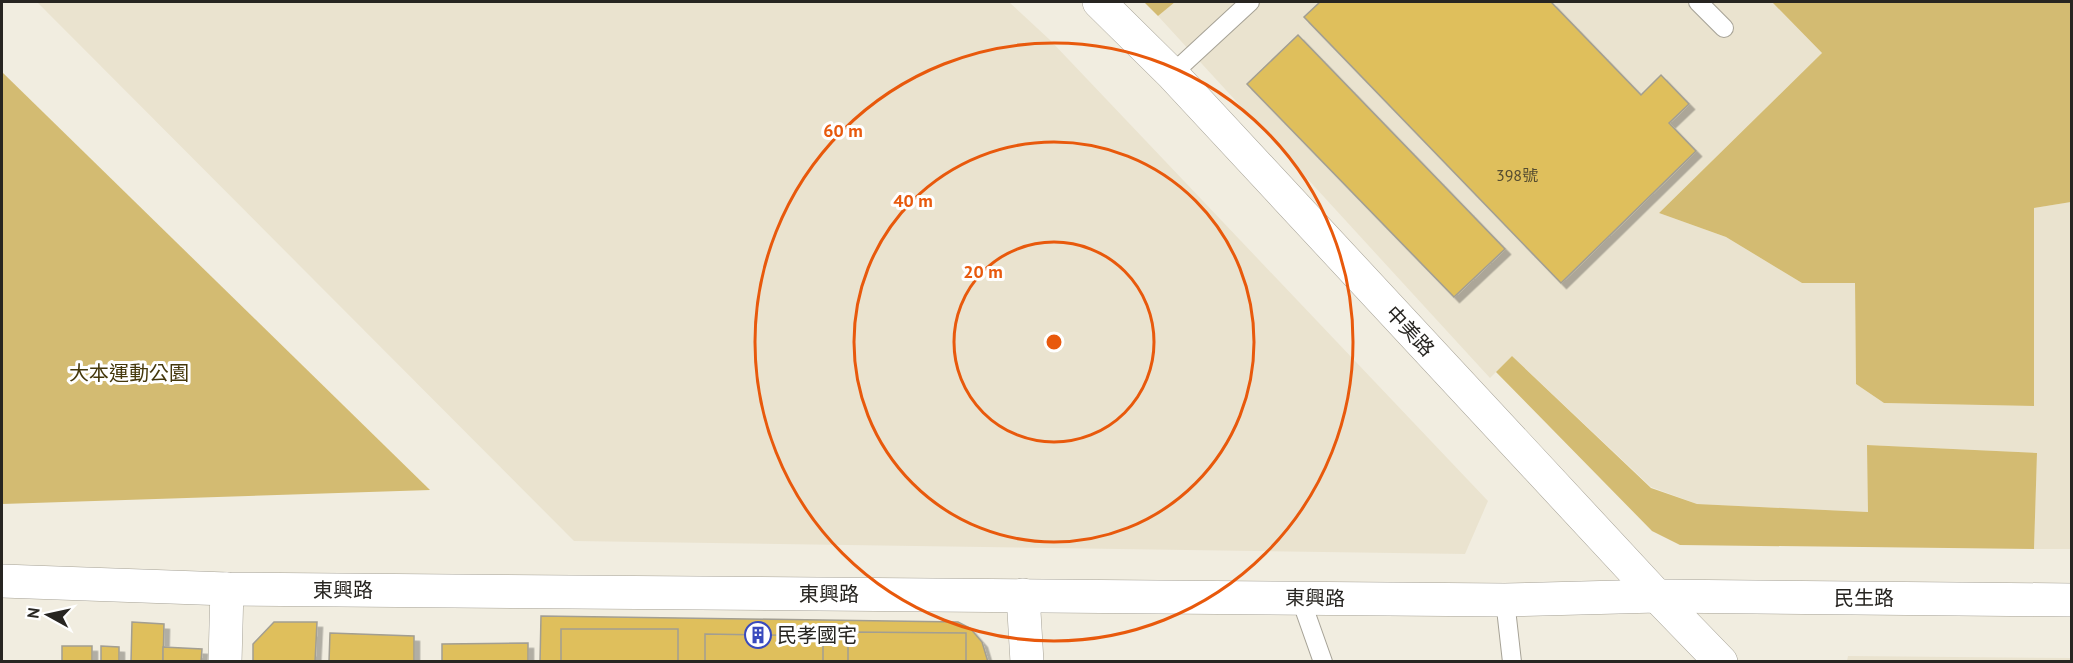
<svg xmlns="http://www.w3.org/2000/svg" width="2073" height="663" font-family="'PT Sans','Noto Sans TC',sans-serif">
	<defs>
		<filter id="shadow"><feDropShadow dx="5.5" dy="5.5" stdDeviation="0" flood-color="#0004"/></filter>
	</defs>
	<rect width="100%" height="100%" fill="#f1ede0"/>
	<!-- built -->
	<g fill="#eae3cf">
		<path d="M37 2H1009L1050 40 1488 501 1465 554 574 541Z"/>
		<path d="M1175 2H1772L1822 53 1659 213 1726 237 1802 283 1855 282 1856 384 1884 403 2034 406V208L2071 202V549H2034L2037 453 1868 445V512L1697 504 1651 487 1512 356 1490 378 1158 16Z"/>
		<path d="M1848 656 2071 658 2072 661H1847Z"/>
	</g>
	<!-- green -->
	<g fill="#d3bb72">
		<path d="M1144 2H1175L1158 16Z"/>
		<path d="M1772 2H2071V202L2034 208V406L1884 403 1856 384 1855 283H1802L1726 237 1659 213 1822 53Z"/>
		<path d="M2 72 430 490 2 504Z"/>
		<path d="M1512 356 1651 488 1697 504 1868 512 1867 445 2037 453 2034 549 1680 545 1652 531 1496 372Z"/>
	</g>
	<!-- building -->
	<g fill="#dfbf5b" stroke="#a29e92" stroke-width="1.5" filter="url(#shadow)">
		<path d="M1320 2H1551L1641 95 1661 75 1689 104 1669 123 1696 151 1561 283 1304 17Z"/>
		<path d="M1298 35 1505 249 1454 297 1247 84Z"/>
		<path d="M541 616 958 622 970 628 982 642 988 662H540Z"/>
		<path d="M132 622 164 624 163 662H131Z"/>
		<path d="M274 622H317L315 662H253V644Z"/>
		<rect x="561" y="629" width="117" height="33"/>
		<path d="M848 632 966 633V662H848Z"/>
		<path d="M330 633 414 636V662H329Z"/>
		<path d="M705 634 823 636V662H705Z"/>
		<path d="M528 643V662H442V644Z"/>
		<rect x="62" y="646" width="30" height="16"/>
		<path d="M101 646 119 647V662H101Z"/>
		<path d="M163 647 202 649 201 662H163Z"/>
	</g>
	<g fill="none" stroke-linecap="round" stroke-linejoin="round">
		<defs>
			<g id="lane">
				<path d="M1698 2 1724 28"/>
				<path d="M1172 74 1250 2"/>
				<path d="M1300 597 1323 662"/>
				<path d="M1505 600 1512 662"/>
			</g>
			<g id="street">
				<path d="M1023 595 1027 662"/>
				<path d="M225 662 227 589"/>
			</g>
			<g id="secondary">
				<path d="M1099 2 1172 74 1657 596 1721 662"/>
				<path d="M2 581 227 589 1505 600 1657 596 2072 600"/>
			</g>
		</defs>
		<!-- lane casing -->
		<use href="#lane" stroke="#a6a296" stroke-width="20"/>
		<!-- street casing -->
		<use href="#street" stroke="#a6a296" stroke-width="34"/>
		<!-- secondary casing -->
		<use href="#secondary" stroke="#a6a296" stroke-width="34"/>
		<!-- lane -->
		<use href="#lane" stroke="#fff" stroke-width="18"/>
		<!-- street -->
		<use href="#street" stroke="#fff" stroke-width="33"/>
		<!-- secondary -->
		<use href="#secondary" stroke="#fff" stroke-width="33"/>
	</g>
	<!-- distance rings -->
	<g fill="none" stroke="#e8590c" stroke-width="3">
		<circle cx="1054" cy="342" r="100"/>
		<circle cx="1054" cy="342" r="200"/>
		<circle cx="1054" cy="342" r="299"/>
	</g>
	<!-- icons -->
	<defs>
		<symbol id="building-ring" viewBox="-11 -11 22 22"><circle r="9.5" fill="#fff" stroke="#394abd" stroke-width="1.5"/><path d="M-4-6H4V6H1V3H-1V6H-4ZM-2.5-4.3h1.7v1.8h-1.7ZM.8-4.3h1.7v1.8H.8ZM-2.5-1h1.7V.8h-1.7ZM.8-1h1.7V.8H.8Z" fill="#394abd"/></symbol>
	</defs>
	<g fill-rule="evenodd">
		<use href="#building-ring" x="743" y="620" width="30" height="30"/>
	</g>
	<g text-anchor="middle" stroke-width="6" stroke-linejoin="round" paint-order="stroke">
		<!-- number labels -->
		<g font-size="16" fill="#554c30">
			<text x="1517" y="181">398號</text>
		</g>
		<!-- street labels -->
		<g font-size="20" fill="#272521" stroke="#fff">
			<text transform="translate(1410 331) rotate(47)" y="7">中美路</text>
			<text x="343" y="597">東興路</text>
			<text x="829" y="601">東興路</text>
			<text transform="translate(1315 598) rotate(1)" y="7">東興路</text>
			<text x="1864" y="605">民生路</text>
		</g>
		<!-- park labels -->
		<g font-size="20" fill="#45380c" stroke="#fff">
			<text x="129" y="380">大本運動公園</text>
		</g>
		<!-- poi labels -->
		<g font-size="20" fill="#272521" stroke="#fff" text-anchor="start">
			<text x="777" y="642">民孝國宅</text>
		</g>
	</g>
	<circle cx="1054" cy="342" r="9" fill="#e8590c" stroke="#fff" stroke-width="3"/>
	<g font-size="18" text-anchor="middle" font-weight="bold" fill="#e8590c" stroke="#fff" stroke-width="6" stroke-linejoin="round" paint-order="stroke">
		<text x="843" y="137">60 m</text>
		<text x="913" y="207">40 m</text>
		<text x="983" y="278">20 m</text>
	</g>
	<!-- border -->
	<rect width="2073" height="663" fill="none" stroke="#272521" stroke-width="6"/>
	<!-- north arrow -->
	<g transform="translate(48 615) rotate(278)" stroke="#ffffff" stroke-width="4.5" paint-order="stroke">
	<path d="M0-4.5L10 22L0 15L-10 22Z" fill="#272521"/>
	<text y="-9" font-size="16" font-weight="bold" text-anchor="middle" fill="#272521">N</text>
	</g>
</svg>
